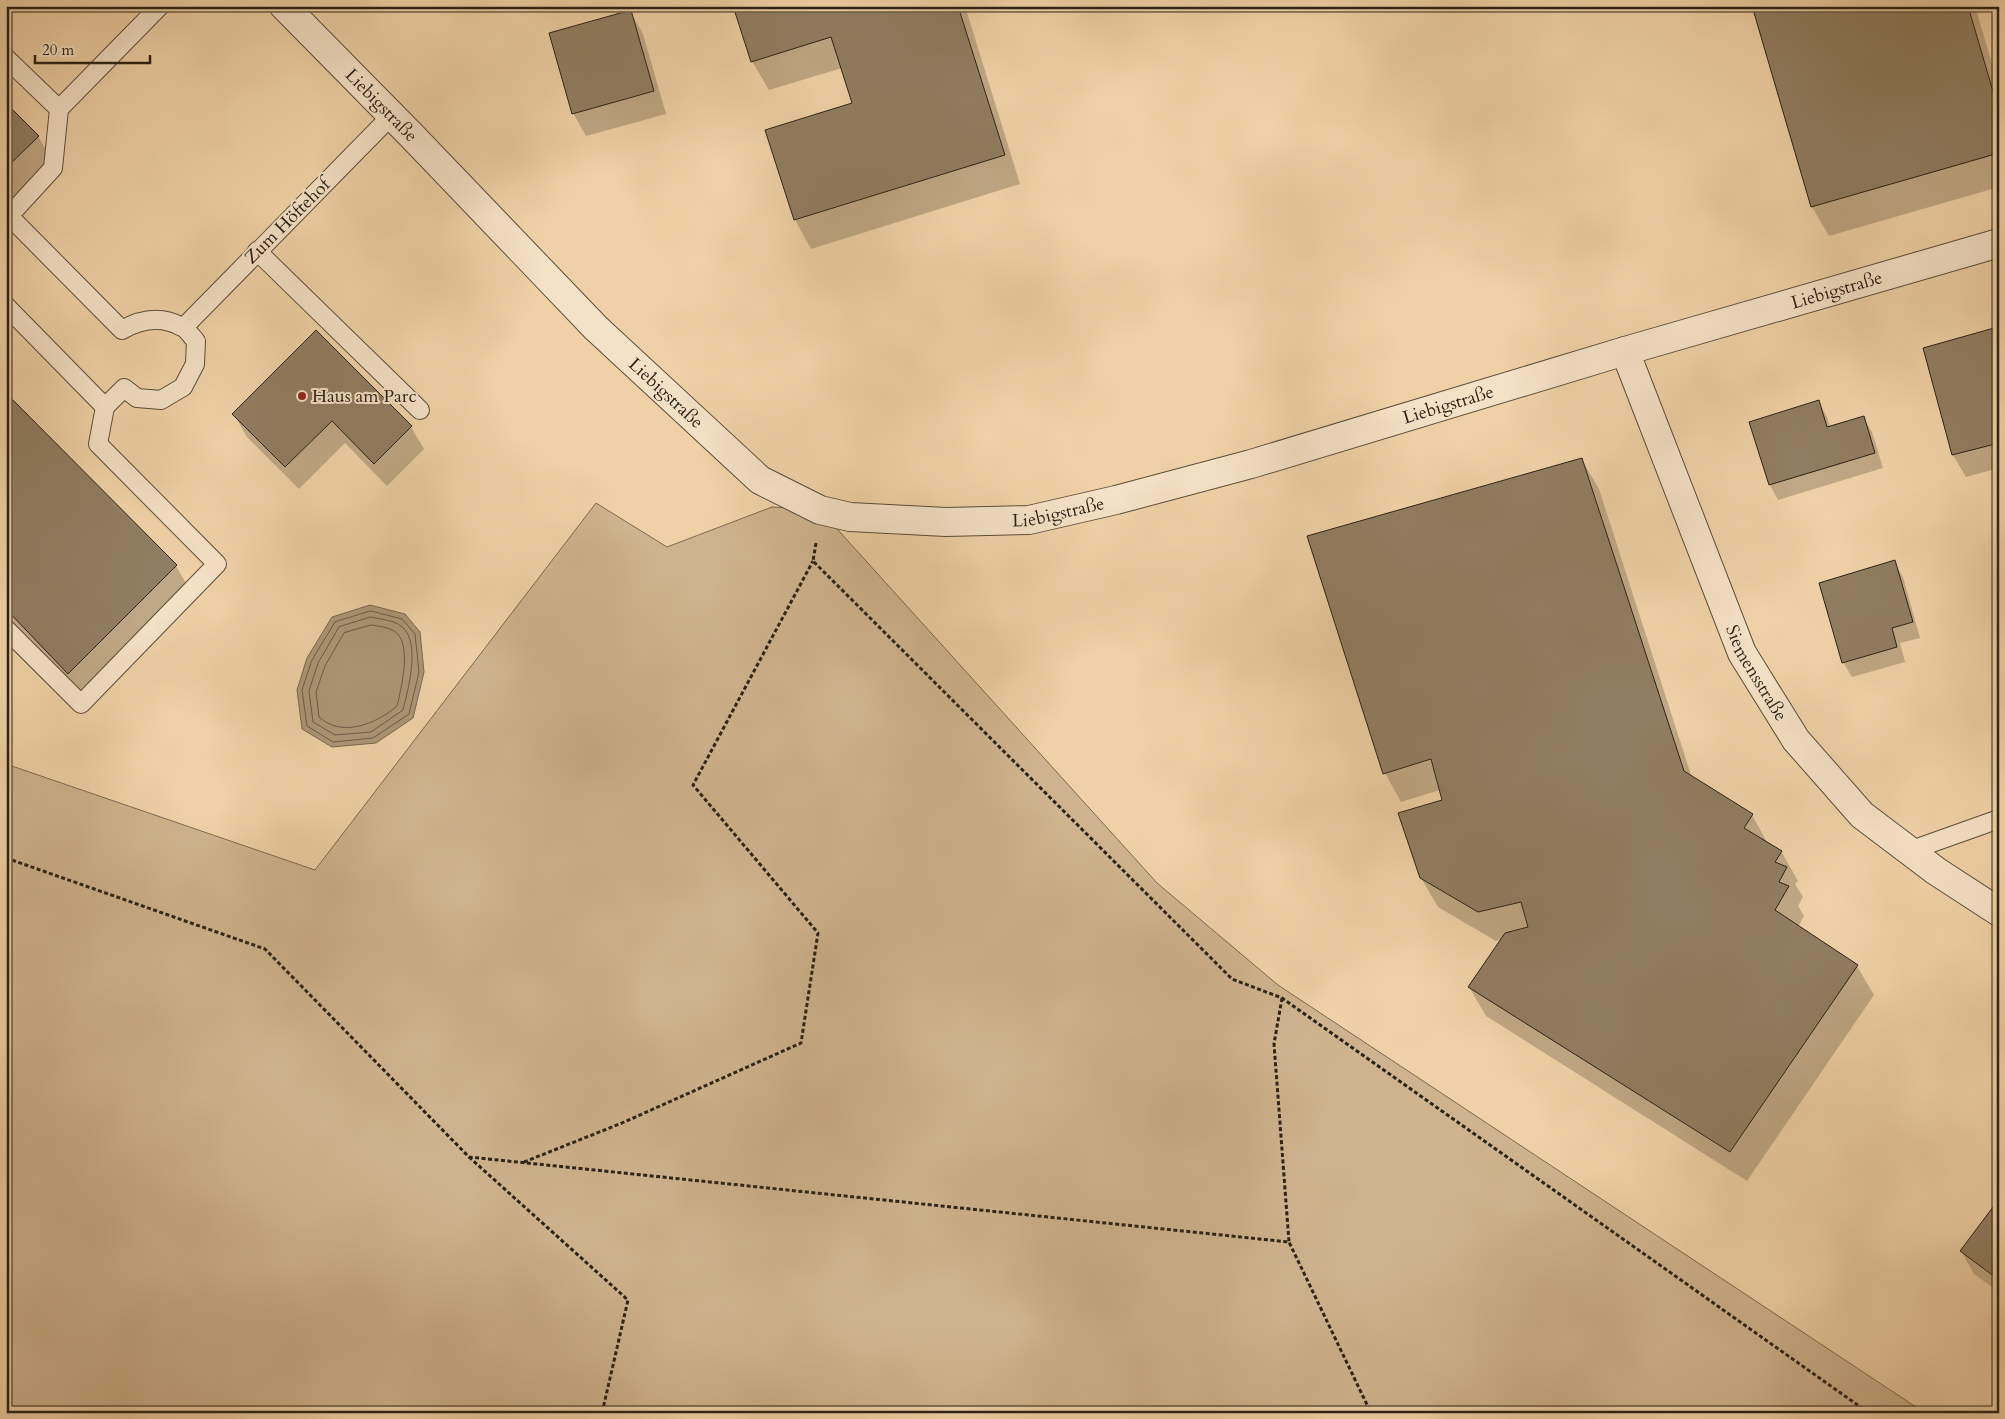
<svg xmlns="http://www.w3.org/2000/svg" width="2005" height="1419" font-family="Cardo,serif">
	<rect width="100%" height="100%" fill="#f0d1a7"/>
	<filter id="stains"><feTurbulence type="fractalNoise" baseFrequency=".004" numOctaves="4"/><feColorMatrix values="0 0 0 0 .2 0 0 0 0 .09 0 0 0 0 .02 0 0 0 .5 -.17"/></filter>
	<radialGradient id="worn" r=".72"><stop offset=".6" stop-color="#630" stop-opacity="0"/><stop offset="1" stop-color="#630" stop-opacity=".3"/></radialGradient>
	<!-- green -->
	<path fill="#cfb38e" stroke="#7d6a52" d="M596 503 667 547 772 507 820 510 1157 883 1278 985 1925 1413H6V764L315 870Z"/>
	<!-- water -->
	<path fill="#ad9676" stroke="#796850" d="M370 605 405 614 420 632 424 672 413 718 376 743 332 747 302 729 297 690 307 658 332 617Z"/>
	<!-- shadow -->
	<g fill="#0003">
		<path d="M735 6H965L1020 184 811 249 795 220 853 104 842 68 769 90 752 61Z"/>
		<path d="M1754 6H1975L1999 87V187L1829 236 1812 207Z"/>
		<path d="M630 11 643 34 666 114 586 136 573 113Z"/>
		<path d="M6 104 38 136 55 165 6 214Z"/>
		<path d="M1993 330 1999 339V468L1966 477 1953 455 1924 348Z"/>
		<path d="M316 332 411 427 424 449 387 486 345 443 299 489 247 437 234 414Z"/>
		<path d="M6 394 176 566 193 595 85 702 6 619Z"/>
		<path d="M1818 402 1827 417 1830 427 1863 417 1872 432 1883 468 1778 500 1770 485 1750 423Z"/>
		<path d="M1582 460 1599 489 1692 778 1752 815 1768 844 1781 851 1798 881 1795 884 1803 897 1798 906 1804 916 1798 927 1857 966 1874 995 1747 1181 1486 1016 1469 987 1502 939 1496 941 1438 907 1421 878 1443 801 1440 790 1401 802 1385 773Z"/>
		<path d="M1894 562 1903 577 1920 638 1900 643 1905 662 1852 677 1843 662Z"/>
		<path d="M1999 1201V1292L1974 1274 1961 1251Z"/>
	</g>
	<g fill="none" stroke-linecap="round" stroke-linejoin="round">
		<!-- shore -->
		<g stroke="#6c5c46" stroke-width="1">
			<path d="M371 611 402 619 415 634 419 672 409 714 373 738 333 742 307 726 302 690 312 660 335 622Z"/>
			<path d="M371 617C379 619 391 620 398 624 423 637 408 689 403 710L371 732 335 735 313 722 309 691 318 663 339 627Z"/>
			<path d="M371 625C378 626 388 627 394 631 413 642 401 689 397 706 376 724 342 738 319 717L316 692 325 666 344 633Z"/>
		</g>
	</g>
	<!-- building -->
	<g fill="#917d61" stroke="#2b2216">
		<path d="M733 6H958L1005 155 794 220 765 130 852 103 831 37 751 62Z"/>
		<path d="M1752 6H1968L1999 112V153L1811 207Z"/>
		<path d="M631 10 654 91 572 114 549 33Z"/>
		<path d="M6 103 39 136 6 168Z"/>
		<path d="M1994 328 1999 347V443L1952 455 1923 348Z"/>
		<path d="M316 330 412 426 374 464 332 421 285 467 232 414Z"/>
		<path d="M6 393 177 565 68 674 6 609Z"/>
		<path d="M1819 400 1827 427 1864 416 1875 453 1769 485 1749 422Z"/>
		<path d="M1582 458 1684 771 1753 814 1744 828 1782 851 1775 862 1787 867 1779 882 1789 886 1775 910 1858 965 1730 1152 1468 987 1505 933 1528 927 1521 902 1478 912 1420 878 1398 813 1442 800 1431 759 1383 774 1307 536Z"/>
		<path d="M1895 560 1913 622 1892 628 1897 647 1842 663 1819 583Z"/>
		<path d="M1999 1199V1280L1960 1251Z"/>
	</g>
	<g fill="none" stroke-linecap="round" stroke-linejoin="round">
		<defs>
			<g id="lane">
				<path d="M6 58 59 109"/>
				<path d="M257 251 420 410"/>
				<path d="M6 306 105 407 124 388 137 398 161 400 183 387 195 364 196 341C192 337 187 329 182 327 162 316 141 319 122 330L9 216 53 168 59 109 160 6"/>
				<path d="M184 327 392 115"/>
				<path d="M6 629 81 704 217 564 98 444 105 407"/>
				<path d="M1909 851 1999 819"/>
			</g>
			<g id="street">
				<path id="s1" d="M284 6 412 136 596 328 760 480 820 510 850 517 946 522 1029 520 1116 500 1251 464 1625 351 1999 243"/>
				<path id="s2" d="M1625 351 1742 653 1796 740 1862 815 1936 871 1999 912"/>
			</g>
		</defs>
		<!-- lane casing -->
		<use href="#lane" stroke="#5c4e3a" stroke-width="20"/>
		<!-- street casing -->
		<use href="#street" stroke="#5c4e3a" stroke-width="30"/>
		<!-- path -->
		<g stroke="#2b2216" stroke-width="3" stroke-dasharray="4 2.5" stroke-linecap="butt">
			<path d="M816 543 813 561 1232 979 1282 998 1869 1413"/>
			<path d="M6 858 265 949 469 1157 1289 1242 1371 1413"/>
			<path d="M1282 998 1274 1044 1289 1242"/>
			<path d="M469 1157 628 1300 602 1413"/>
			<path d="M524 1162 622 1123 801 1043 818 933 693 785 813 561"/>
		</g>
		<!-- lane -->
		<use href="#lane" stroke="#f5e1c6" stroke-width="18"/>
		<!-- street -->
		<use href="#street" stroke="#f5e1c6" stroke-width="28"/>
	</g>
	<!-- markers -->
	<circle fill="#8f2418" stroke="#f5e1c6" stroke-width="2" cx="302" cy="396" r="5"/>
	<g text-anchor="middle" stroke-width="4" stroke-linejoin="round" paint-order="stroke">
		<!-- street labels -->
		<g font-size="18" fill="#2b2216" stroke="#f5e1c6">
			<text dy="6" stroke="none"><textPath href="#s1" startOffset="139">Liebigstraße</textPath></text>
			<text transform="translate(287 221) rotate(-45)" y="6">Zum Höftehof</text>
			<text dy="6" stroke="none"><textPath href="#s1" startOffset="1789">Liebigstraße</textPath></text>
			<text dy="6" stroke="none"><textPath href="#s1" startOffset="544">Liebigstraße</textPath></text>
			<text dy="6" stroke="none"><textPath href="#s1" startOffset="1384">Liebigstraße</textPath></text>
			<text dy="6" stroke="none"><textPath href="#s1" startOffset="979">Liebigstraße</textPath></text>
			<text dy="6" stroke="none"><textPath href="#s2" startOffset="348">Siemensstraße</textPath></text>
		</g>
		<!-- poi labels -->
		<g font-size="18" fill="#2b2216" stroke="#f5e1c6" text-anchor="start">
			<text x="312" y="402">Haus am Parc</text>
		</g>
	</g>
	<!-- margin -->
	<rect width="2005" height="1419" fill="none" stroke="#f0d1a7" stroke-width="25"/>
	<rect x="8" y="8" width="1990" height="1404" fill="none" stroke="#2b2216" stroke-width="2.5"/>
	<rect x="12" y="12" width="1980" height="1394" fill="none" stroke="#2b2216"/>
	<!-- scale -->
	<path d="M35 55v8h115v-8" fill="none" stroke="#2b2216" stroke-width="2.5"/>
	<text x="42" y="55" font-size="15" fill="#2b2216" stroke="#f5e1c6" stroke-width="4" paint-order="stroke">20 m</text>
	<rect width="100%" height="100%" filter="url(#stains)"/>
	<rect width="100%" height="100%" fill="url(#worn)"/>
</svg>
